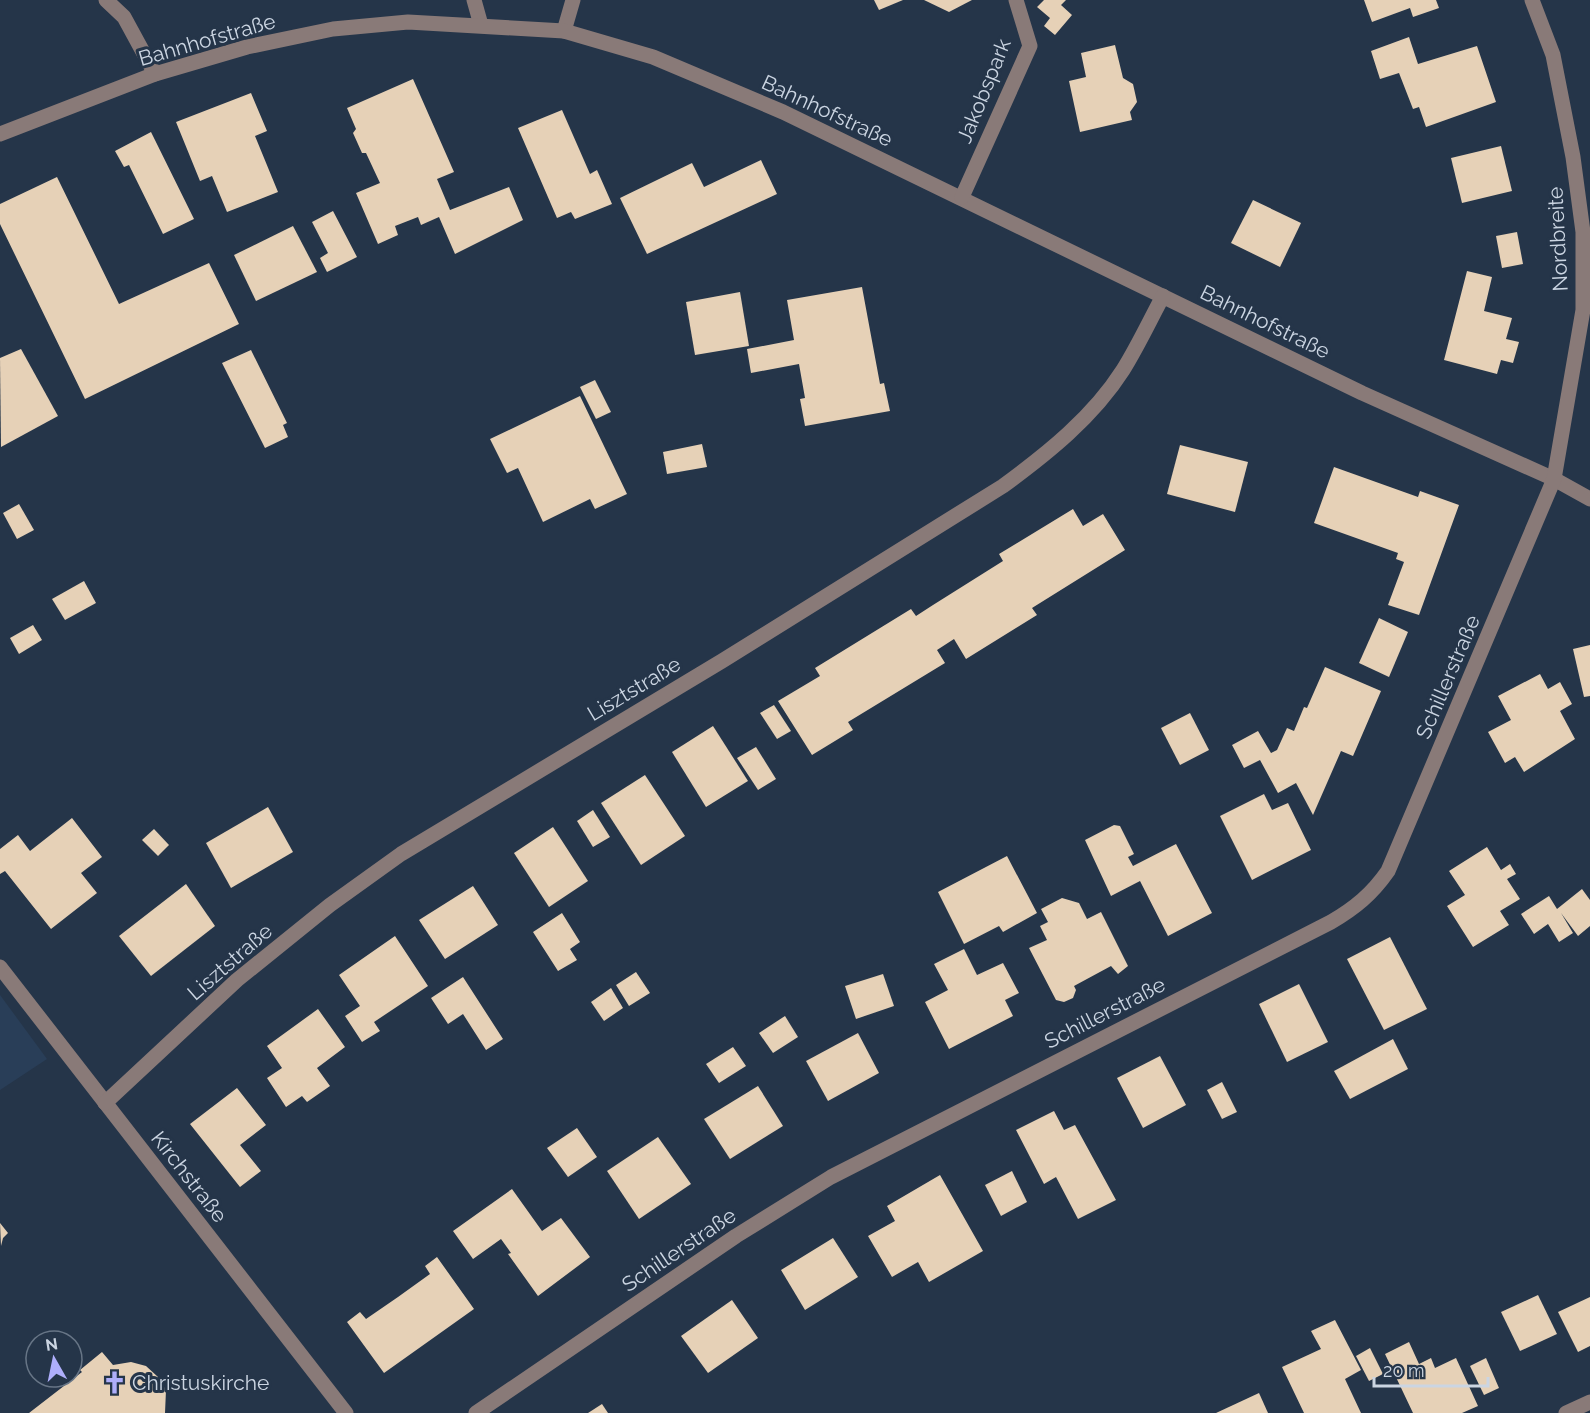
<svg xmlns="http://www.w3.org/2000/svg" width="1590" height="1413" font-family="Raleway,sans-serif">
	<rect width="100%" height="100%" fill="#253549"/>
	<!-- built -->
	<path fill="#293e58" d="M0 995 47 1059 0 1090Z"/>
	<!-- building -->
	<g fill="#e6d1b7">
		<path d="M874 0H903L879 10Z"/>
		<path d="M924 0H972L949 12Z"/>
		<path d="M1044 0H1066L1061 5 1072 15 1055 35 1044 26 1050 18 1037 7Z"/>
		<path d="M1364 0H1436L1439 8 1413 17 1410 8 1372 22Z"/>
		<path d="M1409 37 1418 64 1477 46 1496 102 1426 127 1419 107 1413 109 1399 73 1380 79 1371 51Z"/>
		<path d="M1115 45 1123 78 1133 84 1137 102 1130 112 1132 120 1080 132 1069 81 1086 77 1081 53Z"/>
		<path d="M413 79 454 172 437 179 450 210 509 187 523 220 455 254 439 217 421 225 418 217 395 226 398 235 378 244 356 193 380 183 366 153H362L353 133 356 129 347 108Z"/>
		<path d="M251 93 267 131 255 136 278 192 227 212 212 176 200 181 176 122Z"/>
		<path d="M562 110 590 174 597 170 612 204 575 219 571 212 557 218 518 128Z"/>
		<path d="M151 132 194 219 163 234 129 165 124 167 115 151Z"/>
		<path d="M1501 146 1512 191 1462 203 1451 158Z"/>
		<path d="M761 160 777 194 647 254 620 198 692 163 704 187Z"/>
		<path d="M57 177 119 304 209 263 239 324 85 399 0 224V204Z"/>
		<path d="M1253 200 1301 223 1280 267 1231 243Z"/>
		<path d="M333 211 357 257 327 272 320 258 328 253 312 222Z"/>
		<path d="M293 226 317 272 256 301 234 255Z"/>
		<path d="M1517 232 1523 264 1502 268 1496 236Z"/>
		<path d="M1467 271 1492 277 1484 311 1512 318 1506 339 1519 342 1513 363 1501 360 1497 374 1444 360Z"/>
		<path d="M862 287 880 384 884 383 890 411 805 426 800 399 805 398 799 364 751 373 747 349 794 340 787 300Z"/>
		<path d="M740 292 749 346 695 355 686 302Z"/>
		<path d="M21 349 58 416 1 447 0 358Z"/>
		<path d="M251 350 287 423 283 425 288 437 265 448 222 363Z"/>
		<path d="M595 380 611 412 596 419 580 387Z"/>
		<path d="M580 396 627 494 595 509 590 499 543 522 518 468 507 473 490 439Z"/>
		<path d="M702 444 707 467 667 474 663 452Z"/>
		<path d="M1180 445 1248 462 1235 512 1167 494Z"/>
		<path d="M1334 467 1418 497 1420 491 1459 505 1419 615 1388 605 1404 562 1396 559 1398 553 1314 523Z"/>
		<path d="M19 504 34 530 17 539 3 513Z"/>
		<path d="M1073 509 1083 526 1103 514 1125 550 1032 608 1037 615 966 659 954 639 937 650 945 663 848 722 853 730 812 755 778 701 820 676 815 668 911 609 916 616 933 605 1003 561 999 554Z"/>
		<path d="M84 581 96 603 65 620 52 599Z"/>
		<path d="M1379 618 1408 632 1389 677 1359 663Z"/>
		<path d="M33 625 42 640 19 654 10 638Z"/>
		<path d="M1590 645V696L1584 697 1573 649Z"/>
		<path d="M1325 667 1381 691 1353 756 1341 751 1313 815 1296 783 1278 793 1260 760 1244 768 1232 745 1258 731 1271 753 1277 750 1287 728 1294 731 1304 707 1307 708Z"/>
		<path d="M1540 674 1548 689 1560 682 1572 704 1560 711 1575 739 1524 772 1515 757 1505 763 1488 732 1511 720 1498 696Z"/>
		<path d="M774 705 791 731 777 739 760 713Z"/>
		<path d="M1190 713 1209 750 1180 765 1161 728Z"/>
		<path d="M713 726 748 781 706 807 672 752Z"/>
		<path d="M756 747 776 779 758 790 737 758Z"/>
		<path d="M645 775 685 836 641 865 601 803Z"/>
		<path d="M1264 794 1272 810 1288 803 1311 850 1252 880 1220 816Z"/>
		<path d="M268 807 293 852 231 888 206 843Z"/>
		<path d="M593 810 610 837 593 847 577 821Z"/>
		<path d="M72 818 102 857 81 873 97 893 51 929 5 871 0 874V849L18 835 30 851Z"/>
		<path d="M1114 825 1120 826 1134 854 1128 857 1133 866 1176 844 1212 913 1168 936 1140 881 1111 896 1085 840Z"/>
		<path d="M553 827 588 881 549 907 514 853Z"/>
		<path d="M154 829 169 845 158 856 142 840Z"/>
		<path d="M1487 847 1501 870 1510 864 1516 874 1507 879 1520 899 1500 911 1509 925 1473 947 1447 906 1465 895 1449 871Z"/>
		<path d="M1007 856 1037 913 1003 932 999 926 964 944 938 892Z"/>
		<path d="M186 884 215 926 151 976 119 936Z"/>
		<path d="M473 886 498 925 445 959 419 920Z"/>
		<path d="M1582 889 1590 900V926L1578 936 1561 913 1573 933 1559 942 1548 924 1534 934 1521 914 1549 896 1557 909Z"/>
		<path d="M1062 898 1079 903 1087 919 1101 912 1128 966 1118 974 1111 966 1074 986 1076 990 1073 998 1064 1002 1056 1000 1029 948 1047 940 1040 926 1048 922 1041 909Z"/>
		<path d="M562 913 580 942 570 949 577 960 558 971 533 932Z"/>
		<path d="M395 936 428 986 374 1022 380 1031 362 1042 345 1016 360 1006 339 975Z"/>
		<path d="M1390 937 1427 1009 1384 1030 1347 959Z"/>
		<path d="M964 949 977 975 1003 963 1019 993 1005 1000 1013 1016 949 1049 925 1002 948 990 934 964Z"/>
		<path d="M636 972 650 993 629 1006 616 985Z"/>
		<path d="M883 974 894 1006 856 1019 845 986Z"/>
		<path d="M463 977 503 1039 486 1050 463 1014 448 1024 431 998Z"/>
		<path d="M1299 984 1328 1042 1287 1062 1259 1004Z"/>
		<path d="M611 988 623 1008 604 1021 591 1002Z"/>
		<path d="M318 1009 345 1047 317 1068 330 1086 307 1102 302 1096 286 1107 267 1078 282 1068 267 1046Z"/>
		<path d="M785 1016 798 1037 773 1053 759 1033Z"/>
		<path d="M858 1033 879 1073 828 1101 806 1061Z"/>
		<path d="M1393 1039 1408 1069 1350 1099 1334 1071Z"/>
		<path d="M733 1047 746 1066 719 1083 706 1064Z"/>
		<path d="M1160 1056 1186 1105 1143 1128 1117 1078Z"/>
		<path d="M1222 1082 1237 1112 1222 1119 1207 1090Z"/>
		<path d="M758 1086 783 1126 730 1159 704 1119Z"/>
		<path d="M237 1088 266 1125 240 1145 261 1171 240 1187 190 1124Z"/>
		<path d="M1054 1111 1064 1130 1075 1125 1116 1200 1078 1219 1056 1177 1044 1184 1016 1130Z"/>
		<path d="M577 1128 597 1157 568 1177 547 1148Z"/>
		<path d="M658 1137 691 1184 639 1219 607 1171Z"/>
		<path d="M1012 1171 1027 1202 1001 1216 985 1185Z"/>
		<path d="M940 1175 983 1251 929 1282 918 1262 892 1277 868 1236 895 1221 887 1206Z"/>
		<path d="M512 1189 542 1231 561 1218 590 1257 538 1296 508 1254 511 1253 501 1239 473 1259 453 1231Z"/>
		<path d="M0 1223 8 1233 3 1238 1 1246Z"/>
		<path d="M833 1238 858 1277 805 1310 781 1270Z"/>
		<path d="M437 1257 474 1309 384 1373 347 1322 360 1312 366 1319 398 1297 430 1274 425 1266Z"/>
		<path d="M1538 1295 1557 1334 1520 1351 1501 1312Z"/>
		<path d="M1590 1297V1346L1578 1352 1558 1312Z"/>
		<path d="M732 1300 758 1338 708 1373 681 1336Z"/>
		<path d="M1335 1320 1361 1370 1345 1379 1361 1413H1304L1282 1367 1321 1349 1311 1331Z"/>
		<path d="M1409 1342 1419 1364 1431 1358 1435 1368 1456 1358 1478 1406 1462 1413H1413L1385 1354Z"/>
		<path d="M1370 1348 1383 1374 1369 1381 1356 1356Z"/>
		<path d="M102 1352 113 1365 131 1362 146 1366 158 1377 166 1390 165 1413H29L82 1372 80 1370Z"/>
		<path d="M1486 1358 1499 1388 1484 1395 1470 1366Z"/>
		<path d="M1259 1393 1268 1413H1216Z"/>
		<path d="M602 1404 608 1413H588Z"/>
	</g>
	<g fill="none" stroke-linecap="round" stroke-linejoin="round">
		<!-- minor -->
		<g stroke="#897a78" stroke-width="15">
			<path d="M106 0 124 17 155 74"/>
			<path d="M474 0 481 25"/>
			<path d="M564 31 573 0"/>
			<path d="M0 134 155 74 247 47 333 29 408 22 564 31 653 57 783 112 1362 393 1554 479 1590 499"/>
			<path d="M962 197 1030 46 1016 0"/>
			<path d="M0 967 346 1413"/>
			<path d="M105 1103 237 980 330 905 401 854 722 661 1003 486C1048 453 1093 417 1123 370 1138 346 1150 320 1163 296"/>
			<path d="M476 1413 736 1236 831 1177 1331 922C1355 908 1372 894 1388 871L1554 479 1583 310V232L1573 157 1553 55 1532 0"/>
			<path d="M1566 1413 1590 1402"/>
		</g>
	</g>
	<!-- icons -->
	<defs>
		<symbol id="church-bare" viewBox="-9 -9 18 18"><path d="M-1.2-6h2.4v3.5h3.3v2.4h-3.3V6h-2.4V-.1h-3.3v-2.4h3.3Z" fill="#aeaefb" stroke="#253549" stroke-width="2.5" paint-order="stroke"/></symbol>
	</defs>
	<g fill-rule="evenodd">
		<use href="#church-bare" x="98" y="1366" width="33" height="33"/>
	</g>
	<g text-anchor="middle" stroke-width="6" stroke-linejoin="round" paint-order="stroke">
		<!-- street labels -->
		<g font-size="21" fill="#cbd5e2" stroke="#253549">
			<text transform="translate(207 40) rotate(-16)" y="7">Bahnhofstraße</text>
			<text transform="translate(984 91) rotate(-68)" y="7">Jakobspark</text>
			<text transform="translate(827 111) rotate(25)" y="7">Bahnhofstraße</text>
			<text transform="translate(1558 239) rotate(-93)" y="7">Nordbreite</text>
			<text transform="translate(1265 322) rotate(26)" y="7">Bahnhofstraße</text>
			<text transform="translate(1448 677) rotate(-67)" y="7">Schillerstraße</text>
			<text transform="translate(634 689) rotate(-31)" y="7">Lisztstraße</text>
			<text transform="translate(230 962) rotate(-41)" y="7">Lisztstraße</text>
			<text transform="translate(1105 1013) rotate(-27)" y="7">Schillerstraße</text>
			<text transform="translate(189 1177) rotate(52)" y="7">Kirchstraße</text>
			<text transform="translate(679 1250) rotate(-34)" y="7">Schillerstraße</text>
		</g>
		<!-- poi labels -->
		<g font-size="21" fill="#cbd5e2" stroke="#253549" text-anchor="start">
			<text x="132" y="1390">Christuskirche</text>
		</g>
	</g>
	<!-- north arrow -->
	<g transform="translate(54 1359) rotate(351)"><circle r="28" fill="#253549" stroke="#677586" stroke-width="1.5"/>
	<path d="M0-4.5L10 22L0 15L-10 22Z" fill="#aeaefb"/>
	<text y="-9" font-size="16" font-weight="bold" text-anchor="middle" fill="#cbd5e2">N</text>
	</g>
	<!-- scale -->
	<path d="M1374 1377v9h114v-9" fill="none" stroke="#cbd5e2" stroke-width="3"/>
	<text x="1383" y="1377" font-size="18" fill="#cbd5e2" stroke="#253549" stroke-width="4.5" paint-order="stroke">20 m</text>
</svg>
